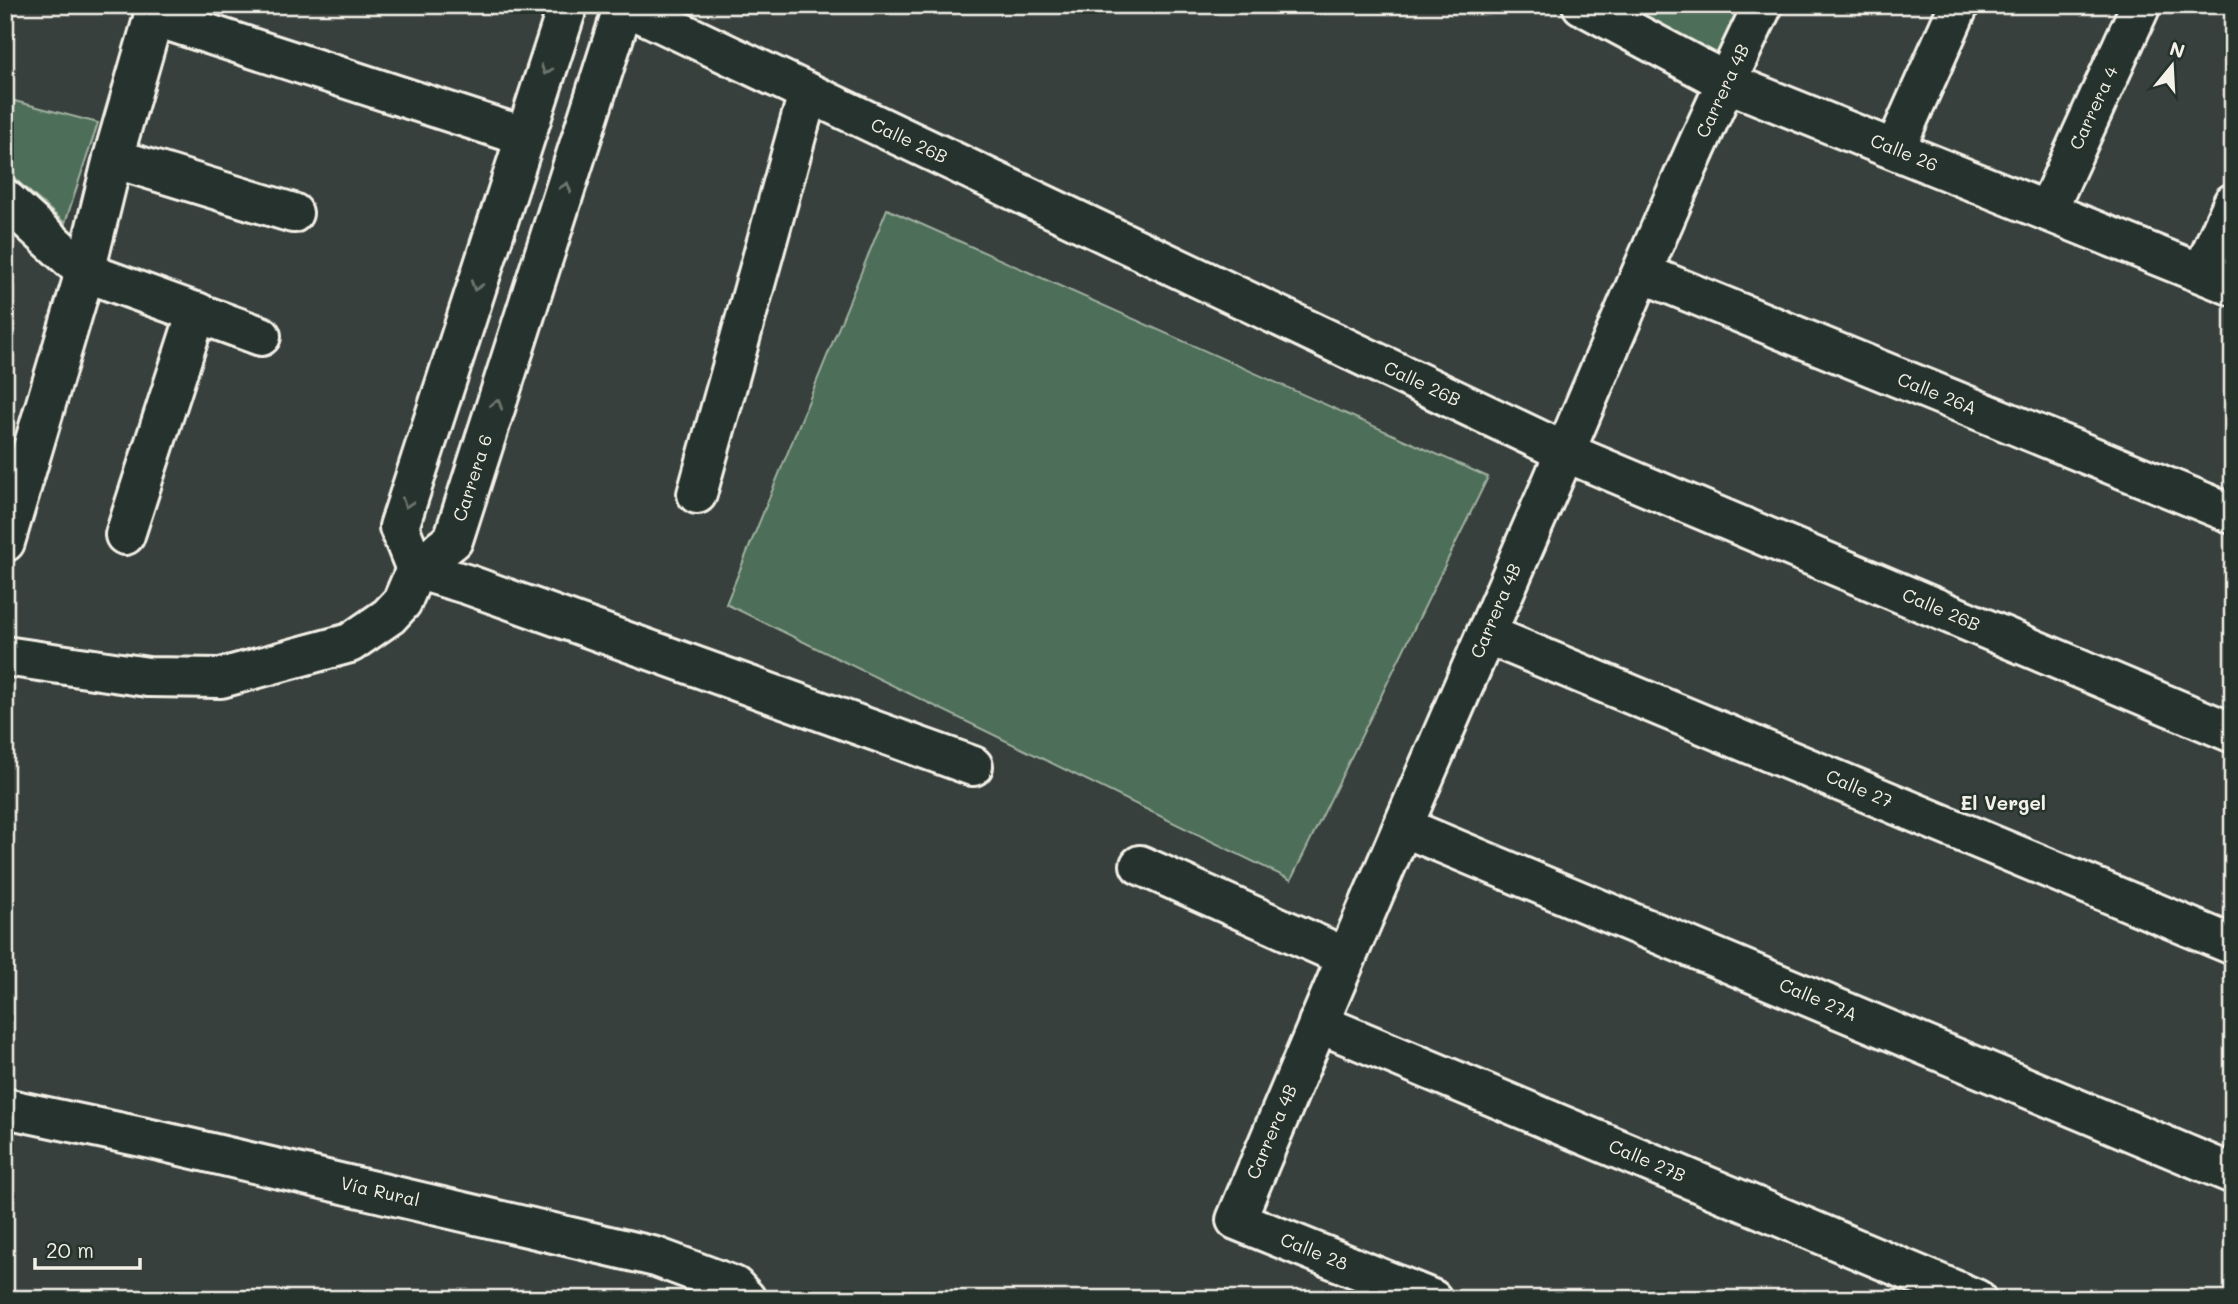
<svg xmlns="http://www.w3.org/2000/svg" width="2238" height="1304" font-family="Mali,sans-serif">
	<rect width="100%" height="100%" fill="#38403e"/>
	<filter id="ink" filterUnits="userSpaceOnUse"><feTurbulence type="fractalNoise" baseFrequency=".0143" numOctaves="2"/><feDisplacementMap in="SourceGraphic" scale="14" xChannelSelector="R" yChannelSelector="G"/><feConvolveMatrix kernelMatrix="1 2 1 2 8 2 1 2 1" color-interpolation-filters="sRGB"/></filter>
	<g filter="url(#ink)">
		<!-- green -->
		<g fill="#4d6e58" stroke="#a0b0a0" stroke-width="2">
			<path d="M1593 5H1759L1724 79Z"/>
			<path d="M5 93 8 94 7 99 98 123 65 223 5 170Z"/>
			<path d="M887 209 1488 477 1291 880 726 604Z"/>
		</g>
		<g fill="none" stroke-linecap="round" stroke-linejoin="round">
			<defs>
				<g id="minor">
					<path d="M624 5 1565 452 2233 733"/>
					<path d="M1582 5 1726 82 2233 286"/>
					<path d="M153 16 523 136"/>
					<path d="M1895 149 1959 5"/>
					<path d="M113 158 293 213"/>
					<path d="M5 199 85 272 261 336"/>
					<path d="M2047 211 2141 5"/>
					<path d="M1642 273 2233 514"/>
					<path d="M2202 273 2233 203"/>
					<path d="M697 494 808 93"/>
					<path d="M125 535 197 312"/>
					<path d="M5 542 85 272 113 158 157 5"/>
					<path d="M416 569 453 540 624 5"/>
					<path d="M416 569 399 527 568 5"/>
					<path d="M416 569 469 585 973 766"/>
					<path d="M1486 634 2233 945"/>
					<path d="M5 656 148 677 221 678 350 643 389 616 402 602 416 569"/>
					<path d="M1403 827 2233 1174"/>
					<path d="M1140 865 1346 957"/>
					<path d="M1318 1023 1976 1299"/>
					<path d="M5 1108 151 1139 656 1257 734 1286 746 1299"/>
					<path d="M1432 1299 1236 1220C1339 972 1446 726 1553 480 1621 321 1687 161 1763 5"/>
				</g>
			</defs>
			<!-- minor casing -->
			<use href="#minor" stroke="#f4f1e8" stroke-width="44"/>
			<!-- minor -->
			<use href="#minor" stroke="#26332d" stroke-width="38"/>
		</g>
		<!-- one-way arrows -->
		<defs><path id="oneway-chevron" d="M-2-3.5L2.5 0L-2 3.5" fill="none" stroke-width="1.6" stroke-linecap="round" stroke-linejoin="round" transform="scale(1.75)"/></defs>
		<g stroke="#6e766e">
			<use href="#oneway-chevron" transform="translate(546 70) rotate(109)"/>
			<use href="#oneway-chevron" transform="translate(566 187) rotate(-72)"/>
			<use href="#oneway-chevron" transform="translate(476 286) rotate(108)"/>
			<use href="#oneway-chevron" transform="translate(497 404) rotate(-72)"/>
			<use href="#oneway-chevron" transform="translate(407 503) rotate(108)"/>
		</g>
	</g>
	<g text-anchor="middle" stroke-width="5" stroke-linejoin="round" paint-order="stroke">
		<!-- street labels -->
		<g font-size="18" fill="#f4f1e8" stroke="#26332d">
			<text transform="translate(1723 91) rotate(-65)" y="6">Carrera 4B</text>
			<text transform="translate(2094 108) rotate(-65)" y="6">Carrera 4</text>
			<text transform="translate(909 141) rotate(25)" y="6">Calle 26B</text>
			<text transform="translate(1904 153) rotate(22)" y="6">Calle 26</text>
			<text transform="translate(1422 384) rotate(25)" y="6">Calle 26B</text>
			<text transform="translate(1937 394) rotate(22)" y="6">Calle 26A</text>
			<text transform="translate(473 478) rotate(-72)" y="6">Carrera 6</text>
			<text transform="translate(1941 610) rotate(23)" y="6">Calle 26B</text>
			<text transform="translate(1496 611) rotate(-67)" y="6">Carrera 4B</text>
			<text transform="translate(1859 789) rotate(23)" y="6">Calle 27</text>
			<text transform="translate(1818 1000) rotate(23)" y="6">Calle 27A</text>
			<text transform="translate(1272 1132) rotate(-67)" y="6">Carrera 4B</text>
			<text transform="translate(1647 1161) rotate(23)" y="6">Calle 27B</text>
			<text transform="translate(380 1192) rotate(13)" y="6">Vía Rural</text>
			<text transform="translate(1314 1252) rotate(22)" y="6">Calle 28</text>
		</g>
		<!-- neighbourhood labels -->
		<g font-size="19" font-weight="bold" fill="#f4f1e8" stroke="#26332d">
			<text x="2003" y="810">El Vergel</text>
		</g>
	</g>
	<!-- margin -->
	<rect width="2238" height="1304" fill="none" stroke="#26332d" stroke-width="28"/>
	<rect x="14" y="14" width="2210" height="1276" fill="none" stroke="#f4f1e8" stroke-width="2.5" filter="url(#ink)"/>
	<!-- north arrow -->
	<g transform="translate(2172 66) rotate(18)" stroke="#26332d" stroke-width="5" paint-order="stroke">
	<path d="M0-5L12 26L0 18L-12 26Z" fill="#f4f1e8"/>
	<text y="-10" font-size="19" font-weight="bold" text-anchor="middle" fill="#f4f1e8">N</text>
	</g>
	<!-- scale -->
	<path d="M35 1258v10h105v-10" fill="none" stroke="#f4f1e8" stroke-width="3.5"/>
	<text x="46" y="1258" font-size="21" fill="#f4f1e8" stroke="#26332d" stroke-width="5" paint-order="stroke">20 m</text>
</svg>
